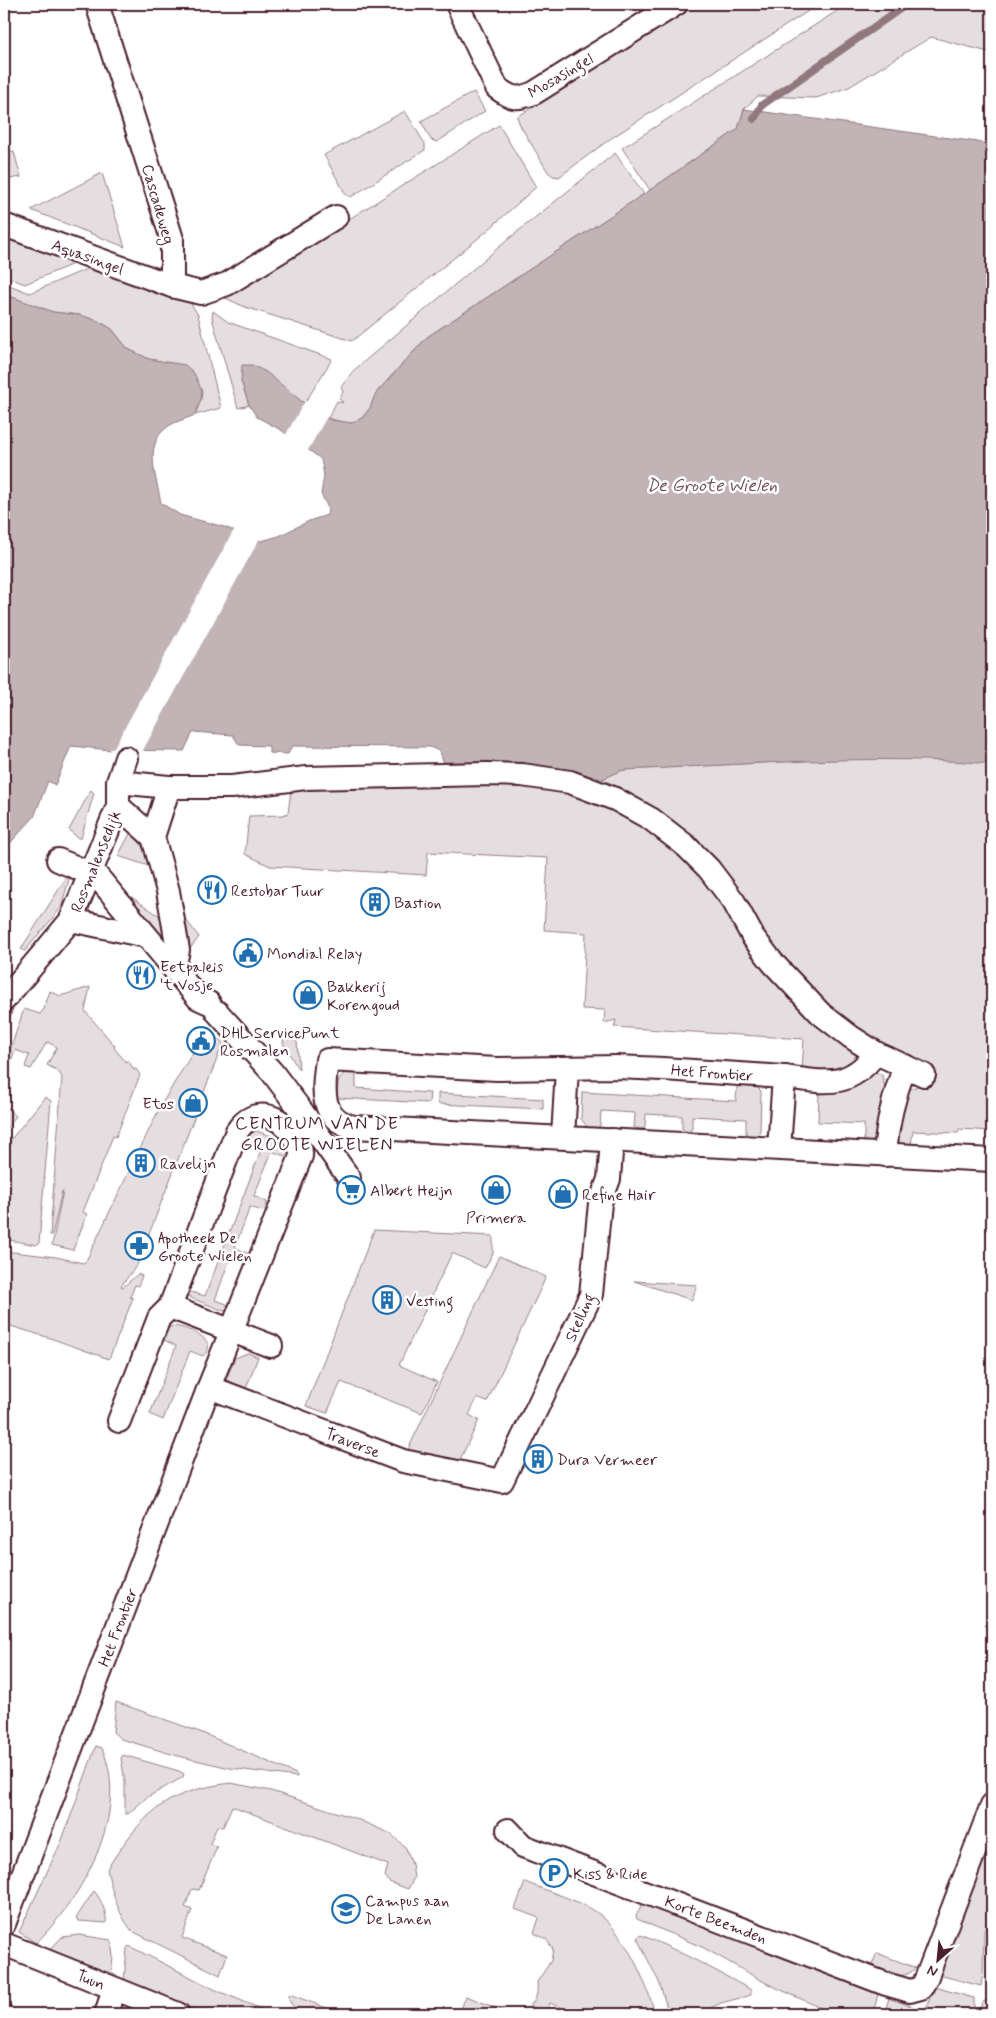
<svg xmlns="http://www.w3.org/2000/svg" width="996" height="2018" font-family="Mynerve,sans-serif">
	<rect width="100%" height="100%" fill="#fff"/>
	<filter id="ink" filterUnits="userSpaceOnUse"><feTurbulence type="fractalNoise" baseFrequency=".02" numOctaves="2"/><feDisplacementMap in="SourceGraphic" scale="10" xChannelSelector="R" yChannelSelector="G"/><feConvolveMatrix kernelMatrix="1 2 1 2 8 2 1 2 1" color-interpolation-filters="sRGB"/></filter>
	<g filter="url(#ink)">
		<!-- green -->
		<g fill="#e5dee0" stroke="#987e86">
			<path d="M694 4H819L610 139 559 177 553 176 548 172 521 127 517 117Z"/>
			<path d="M848 4H992V53L931 37 849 87 816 98 758 96 744 109 738 129 650 190 622 148Z"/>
			<path d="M474 92 485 111 437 142 431 140 421 121Z"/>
			<path d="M405 111 425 144V150L351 197 346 195 324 155Z"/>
			<path d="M499 125 536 187 487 231 352 341 245 307 223 297 228 295Z"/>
			<path d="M4 150 14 152 21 177 4 180Z"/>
			<path d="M615 153 644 194 427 337 376 393 370 408 362 418 352 423 342 422 328 418 337 401 342 403 343 402 339 399 343 392 341 387 353 371 511 237Z"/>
			<path d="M102 173 125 247 31 210Z"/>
			<path d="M4 234 78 262 25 284 4 276Z"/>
			<path d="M89 268 164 296 190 302 198 315 221 408 195 415 201 399 161 361 149 359 128 349 112 329 98 321 80 315 53 312 4 294V283L30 293Z"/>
			<path d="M213 311 228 322 332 359 305 403 241 381 249 405 238 408 212 318Z"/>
			<path d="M859 758 940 759 992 764V1131L959 1129 958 1133 913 1131 911 1145H894C897 1125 896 1081 927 1086L934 1069 887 1048 845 1021 808 987 764 938 680 828 652 807 618 790 619 787 602 779 623 770Z"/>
			<path d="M478 784 563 790 630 815 671 843 859 1053 860 1058 843 1069 822 1071 802 1070 804 1039 614 1027 616 1020 604 1023 605 1010 582 1009 586 933 544 930 548 858 428 852 426 875 270 866 245 854 249 816 283 815 288 813 291 791 323 786Z"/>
			<path d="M91 790 94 793 81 838H78L69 830Z"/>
			<path d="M132 830 155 868 118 856Z"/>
			<path d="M68 875 69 879 61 908 25 951 21 949Z"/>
			<path d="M121 890 164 919 169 948Z"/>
			<path d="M180 912 199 937 186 954Z"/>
			<path d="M90 987 85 1011 115 1046 114 1048 126 1062 128 1060 134 1070 136 1069 140 1075 116 1137 113 1136 83 1212 87 1214 73 1250 52 1245 63 1191H62L52 1235H50L62 1077 58 1071 47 1065 57 1047 47 1042 31 1069 25 1067 29 1055 15 1050 10 1064 6 1062 24 1009 40 1014 44 1009 50 991 60 996Z"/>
			<path d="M13 1004 14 1006 4 1037V1013Z"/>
			<path d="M207 1029 223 1043 137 1265 121 1286 123 1287 138 1274 142 1276 138 1286 135 1285 130 1297 133 1298 109 1359 50 1338 4 1324V1251L56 1257 83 1263 86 1261 161 1105Z"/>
			<path d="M284 1038 297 1041 299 1070 283 1043Z"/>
			<path d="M347 1072H356V1088L430 1093 429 1103 337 1098C338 1088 336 1077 347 1072Z"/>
			<path d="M876 1072 882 1075 885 1088 884 1099 875 1144 864 1142V1124L818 1122 819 1090 868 1076Z"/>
			<path d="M740 1085 756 1086 761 1091 760 1130C758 1137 754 1137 748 1137L746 1133V1119L692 1116V1129L688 1132 682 1129V1116L646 1114 645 1126 643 1129 634 1128 635 1113 601 1111 600 1126 596 1129 588 1128 581 1119 582 1092 736 1101 737 1087Z"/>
			<path d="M438 1093 543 1099V1109L438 1104Z"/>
			<path d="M45 1097 51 1101 39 1243 36 1245 4 1239V1148Z"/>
			<path d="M4 1106 9 1108V1110L16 1116 4 1132Z"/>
			<path d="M256 1131 281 1139 289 1148V1152L284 1156 272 1151 254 1196 267 1202 265 1210 262 1211 250 1207 235 1247 247 1253 245 1261 230 1258 215 1300 227 1304 228 1309 224 1311 191 1298 188 1295 191 1292 205 1296 261 1150 247 1144 246 1142 249 1135Z"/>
			<path d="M374 1230 493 1236V1253L485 1268 452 1253 399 1365 437 1382 422 1413 341 1382 327 1413 306 1406Z"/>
			<path d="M499 1256 546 1277 487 1402 477 1398 469 1415 479 1420 458 1464 407 1452Z"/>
			<path d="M634 1281 697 1285 692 1300Z"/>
			<path d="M173 1326C186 1327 222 1340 203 1356L190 1351 163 1420 150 1414 176 1346 162 1339 168 1328Z"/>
			<path d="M248 1353 258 1357 245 1391 224 1384 235 1358Z"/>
			<path d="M116 1702 200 1732 296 1774 297 1777 230 1768 178 1756 121 1739 113 1732Z"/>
			<path d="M96 1746 102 1748C131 1813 82 1898 36 1943L19 1932 62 1840Z"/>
			<path d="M123 1755 179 1771 184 1774 183 1777 146 1798 128 1814H125V1782L121 1758Z"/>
			<path d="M231 1783 271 1791 357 1819 391 1834 406 1848 412 1864 414 1878 408 1889 389 1882 385 1876 388 1865 232 1806 223 1827 217 1826 210 1844 217 1847 199 1890 192 1889 185 1907 192 1910 182 1938 227 1955 220 1975 132 1931C117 1912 112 1892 107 1869 142 1814 165 1791 231 1783Z"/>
			<path d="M992 1836V1913L984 1930 983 1973 981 1986 939 1975Z"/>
			<path d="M525 1882C544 1890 584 1902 599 1914 626 1935 647 1983 655 2014H577L550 2003 546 2013 530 2006C537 1998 538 1993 537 1982L551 1961 553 1949 546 1939 534 1933 539 1918 515 1909Z"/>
			<path d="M94 1891C100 1896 108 1916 106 1923L79 1921 76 1918Z"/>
			<path d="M642 1904 878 1994 873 2014H834L766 1983 704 1948 637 1919 636 1915Z"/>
			<path d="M992 1923V1990L987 1988C992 1967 984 1944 992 1923Z"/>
			<path d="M79 1935 111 1940 113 1957 111 1976 47 1953 62 1937Z"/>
			<path d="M641 1935C680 1951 715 1970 751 1990V1995L721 2003 698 2014H669L659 1982 637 1938Z"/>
			<path d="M129 1946 216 1990 273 2014H206L124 1981 127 1948Z"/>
			<path d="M877 1953 916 1968C902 1982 887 1973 871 1967Z"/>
			<path d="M934 1987 974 1998V2006L969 2014H884L889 1998 924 2011 926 2008Z"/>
			<path d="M289 1994 343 2014C327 2014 298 2018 290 2002Z"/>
			<path d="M466 1996 512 2014H459Z"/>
			<path d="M984 2001 992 2003V2014H976Z"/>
			<path d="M761 2009 797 2014H730Z"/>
		</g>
		<!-- water -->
		<path fill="#c1b3b6" stroke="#91787e" d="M744 109 992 144V764C869 753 746 765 623 770L602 779 538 765 444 763 439 751 430 747 292 746 288 754 269 753V746L239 745 233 735 193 732 184 751 111 750 71 746 55 785 48 781 34 817 4 850V294L53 312 80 315 98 321 112 329 128 349 149 359 185 365 194 373 202 391 201 399 195 415C186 419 173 422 166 428 143 446 157 479 161 503L180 515 224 527 261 541 279 536 309 521 327 515 328 508 321 494 324 476 321 459 281 430 257 417 249 405 241 381 242 365H252L266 372 300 400 330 420 352 423 362 418 370 408 376 393 427 337 650 190 738 129Z"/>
		<!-- pier -->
		<g fill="#fff">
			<path d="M305 401 328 415 307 452 285 436Z"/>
			<path d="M235 528 260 538 143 750 147 752H110V749H113Z"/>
		</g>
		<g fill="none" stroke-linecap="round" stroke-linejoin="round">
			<!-- stream -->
			<path stroke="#91787e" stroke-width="8" d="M754 119 762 105 907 4"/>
			<defs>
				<g id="minor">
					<path d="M97 4 172 239V286"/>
					<path d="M457 4 497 88C512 99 516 100 534 93L676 4"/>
					<path d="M4 225 172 286 201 293 227 284 336 217"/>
					<path d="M118 782 169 787H232L306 778 487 774 522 775 570 782 615 799 651 819 686 846 709 869 734 902 753 937 773 963 821 1014 851 1037 876 1053 924 1075"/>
					<path d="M169 787 153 837 168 891 178 950 174 969"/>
					<path d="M118 806 153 837"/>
					<path d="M58 860 97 876 198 998 209 1003"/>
					<path d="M71 920 146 936"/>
					<path d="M4 1000 71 920 118 806V782L126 758"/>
					<path d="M217 1012 272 1072 303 1113 349 1178"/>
					<path d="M784 1077C825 1082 848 1090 876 1053"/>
					<path d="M563 1137 567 1069"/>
					<path d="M779 1149 784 1077 663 1069 616 1067 497 1069 327 1060C323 1089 319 1119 354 1127L992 1160"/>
					<path d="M885 1155C887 1123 894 1095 905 1066"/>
					<path d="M170 1307 271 1346"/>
					<path d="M209 1387 403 1461 502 1481 591 1295 600 1203 609 1179 612 1140"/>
					<path d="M508 1830 523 1846 886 1984 910 1991 921 1988 926 1979 992 1805"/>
					<path d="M4 1924 209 1387 301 1156C302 1147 297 1142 292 1134 277 1113 253 1107 237 1131L170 1307 159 1318 119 1421"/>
					<path d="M4 1944 178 2014"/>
					<path d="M106 2014 114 1989"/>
				</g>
			</defs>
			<!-- minor casing -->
			<use href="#minor" stroke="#4a1f2b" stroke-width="26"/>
			<!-- minor -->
			<use href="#minor" stroke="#fff" stroke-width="22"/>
		</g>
	</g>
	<!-- icons -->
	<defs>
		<symbol id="restaurant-ring" viewBox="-11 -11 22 22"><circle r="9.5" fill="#fff" stroke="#1f6fb2" stroke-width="1.5"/><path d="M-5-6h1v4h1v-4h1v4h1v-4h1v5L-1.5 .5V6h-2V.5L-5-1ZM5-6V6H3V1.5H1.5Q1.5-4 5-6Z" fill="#1f6fb2"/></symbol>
		<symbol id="building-ring" viewBox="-11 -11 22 22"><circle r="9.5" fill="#fff" stroke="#1f6fb2" stroke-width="1.5"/><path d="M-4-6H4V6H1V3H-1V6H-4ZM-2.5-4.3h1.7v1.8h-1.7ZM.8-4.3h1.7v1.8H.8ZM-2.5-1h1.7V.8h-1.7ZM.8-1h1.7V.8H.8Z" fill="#1f6fb2"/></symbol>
		<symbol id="civic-ring" viewBox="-11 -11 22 22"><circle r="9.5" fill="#fff" stroke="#1f6fb2" stroke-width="1.5"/><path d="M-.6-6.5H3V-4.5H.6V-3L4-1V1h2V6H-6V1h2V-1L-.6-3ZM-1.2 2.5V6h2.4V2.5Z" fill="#1f6fb2"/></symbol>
		<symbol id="shop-ring" viewBox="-11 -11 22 22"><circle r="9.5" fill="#fff" stroke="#1f6fb2" stroke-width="1.5"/><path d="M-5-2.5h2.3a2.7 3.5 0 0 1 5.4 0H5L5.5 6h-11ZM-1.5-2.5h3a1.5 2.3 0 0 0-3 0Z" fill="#1f6fb2"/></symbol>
		<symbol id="supermarket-ring" viewBox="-11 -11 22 22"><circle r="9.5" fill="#fff" stroke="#1f6fb2" stroke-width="1.5"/><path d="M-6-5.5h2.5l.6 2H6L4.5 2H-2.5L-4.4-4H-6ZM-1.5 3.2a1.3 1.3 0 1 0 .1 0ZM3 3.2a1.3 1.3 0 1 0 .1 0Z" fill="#1f6fb2"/></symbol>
		<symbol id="pharmacy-ring" viewBox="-11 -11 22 22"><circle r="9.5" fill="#fff" stroke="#1f6fb2" stroke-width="1.5"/><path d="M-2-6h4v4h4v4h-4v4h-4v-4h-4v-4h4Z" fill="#1f6fb2"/></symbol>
		<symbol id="parking-ring" viewBox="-11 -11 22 22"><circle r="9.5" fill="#fff" stroke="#1f6fb2" stroke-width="1.5"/><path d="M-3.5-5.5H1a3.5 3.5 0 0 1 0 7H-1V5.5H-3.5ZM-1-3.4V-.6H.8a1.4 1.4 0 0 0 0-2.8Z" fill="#1f6fb2"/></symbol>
		<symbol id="school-ring" viewBox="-11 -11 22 22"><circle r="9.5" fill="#fff" stroke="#1f6fb2" stroke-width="1.5"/><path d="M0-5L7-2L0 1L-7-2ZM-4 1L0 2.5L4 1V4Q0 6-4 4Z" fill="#1f6fb2"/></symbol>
	</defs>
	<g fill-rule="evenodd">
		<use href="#restaurant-ring" x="196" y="874" width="32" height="32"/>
		<use href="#building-ring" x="359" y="886" width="32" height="32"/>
		<use href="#civic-ring" x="232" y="937" width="32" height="32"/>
		<use href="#restaurant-ring" x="125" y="959" width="32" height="32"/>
		<use href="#shop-ring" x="292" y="979" width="32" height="32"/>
		<use href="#civic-ring" x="185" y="1025" width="32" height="32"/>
		<use href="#shop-ring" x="177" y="1087" width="32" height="32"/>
		<use href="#building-ring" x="125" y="1147" width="32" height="32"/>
		<use href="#supermarket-ring" x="335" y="1174" width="32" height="32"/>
		<use href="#shop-ring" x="480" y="1174" width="32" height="32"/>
		<use href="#shop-ring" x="547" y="1178" width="32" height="32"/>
		<use href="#pharmacy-ring" x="123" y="1230" width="32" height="32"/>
		<use href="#building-ring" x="371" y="1284" width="32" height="32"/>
		<use href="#building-ring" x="522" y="1443" width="32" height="32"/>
		<use href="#parking-ring" x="538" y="1857" width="32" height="32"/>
		<use href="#school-ring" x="330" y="1893" width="32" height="32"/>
	</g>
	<g text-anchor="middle" stroke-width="5" stroke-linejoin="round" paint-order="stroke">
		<!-- street labels -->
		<g font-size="16" fill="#4a1f2b" stroke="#fff">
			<text transform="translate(560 75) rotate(-31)" y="6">Mosasingel</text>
			<text transform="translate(159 204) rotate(74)" y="6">Cascadeweg</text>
			<text transform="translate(88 256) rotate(20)" y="6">Aquasingel</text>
			<text transform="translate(95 861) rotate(-68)" y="6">Rosmalensedijk</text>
			<text transform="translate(712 1072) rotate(4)" y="6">Het Frontier</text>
			<text transform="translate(579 1317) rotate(-66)" y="6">Stelling</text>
			<text transform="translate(353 1442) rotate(21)" y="6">Traverse</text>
			<text transform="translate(117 1627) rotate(-69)" y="6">Het Frontier</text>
			<text transform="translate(716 1919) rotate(21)" y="6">Korte Beemden</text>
			<text transform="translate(91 1979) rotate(22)" y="6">Tuun</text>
		</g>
		<!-- poi labels -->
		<g font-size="16" fill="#4a1f2b" stroke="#fff" text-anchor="start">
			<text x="231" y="896">Restobar Tuur</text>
			<text x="394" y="908">Bastion</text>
			<text x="267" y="959">Mondial Relay</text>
			<text x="160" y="972">Eetpaleis<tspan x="160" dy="18">'t Vosje</tspan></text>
			<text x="327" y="992">Bakkerij<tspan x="327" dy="18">Korengoud</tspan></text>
			<text x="220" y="1038">DHL ServicePunt<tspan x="220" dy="18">Rosmalen</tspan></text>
			<text x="174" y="1109" text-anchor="end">Etos</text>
			<text x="160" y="1169">Ravelijn</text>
			<text x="370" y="1196">Albert Heijn</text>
			<text x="582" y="1200">Refine Hair</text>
			<text x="496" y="1223" text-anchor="middle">Primera</text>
			<text x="158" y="1243">Apotheek De<tspan x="158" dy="18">Groote Wielen</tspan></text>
			<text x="406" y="1306">Vesting</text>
			<text x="557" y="1465">Dura Vermeer</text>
			<text x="573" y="1879">Kiss &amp; Ride</text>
			<text x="365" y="1906">Campus aan<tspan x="365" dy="18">De Lanen</tspan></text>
		</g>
		<!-- water labels -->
		<g font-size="18" font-style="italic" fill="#74535c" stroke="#fff">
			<text x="712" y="491">De Groote Wielen</text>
		</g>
		<!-- neighbourhood labels -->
		<g font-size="18" letter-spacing="1" fill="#4a1f2b" stroke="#fff">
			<text x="317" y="1129">CENTRUM VAN DE<tspan x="317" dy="21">GROOTE WIELEN</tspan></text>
		</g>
	</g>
	<!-- margin -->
	<rect width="996" height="2018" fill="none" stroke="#fff" stroke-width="20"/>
	<rect x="10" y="10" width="976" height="1998" fill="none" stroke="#4a1f2b" stroke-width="2" filter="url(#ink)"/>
	<!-- north arrow -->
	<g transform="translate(938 1960) rotate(207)" stroke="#ffffff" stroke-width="4" paint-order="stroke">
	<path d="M0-4L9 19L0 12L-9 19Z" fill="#4a1f2b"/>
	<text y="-8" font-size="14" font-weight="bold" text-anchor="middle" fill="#4a1f2b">N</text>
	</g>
</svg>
